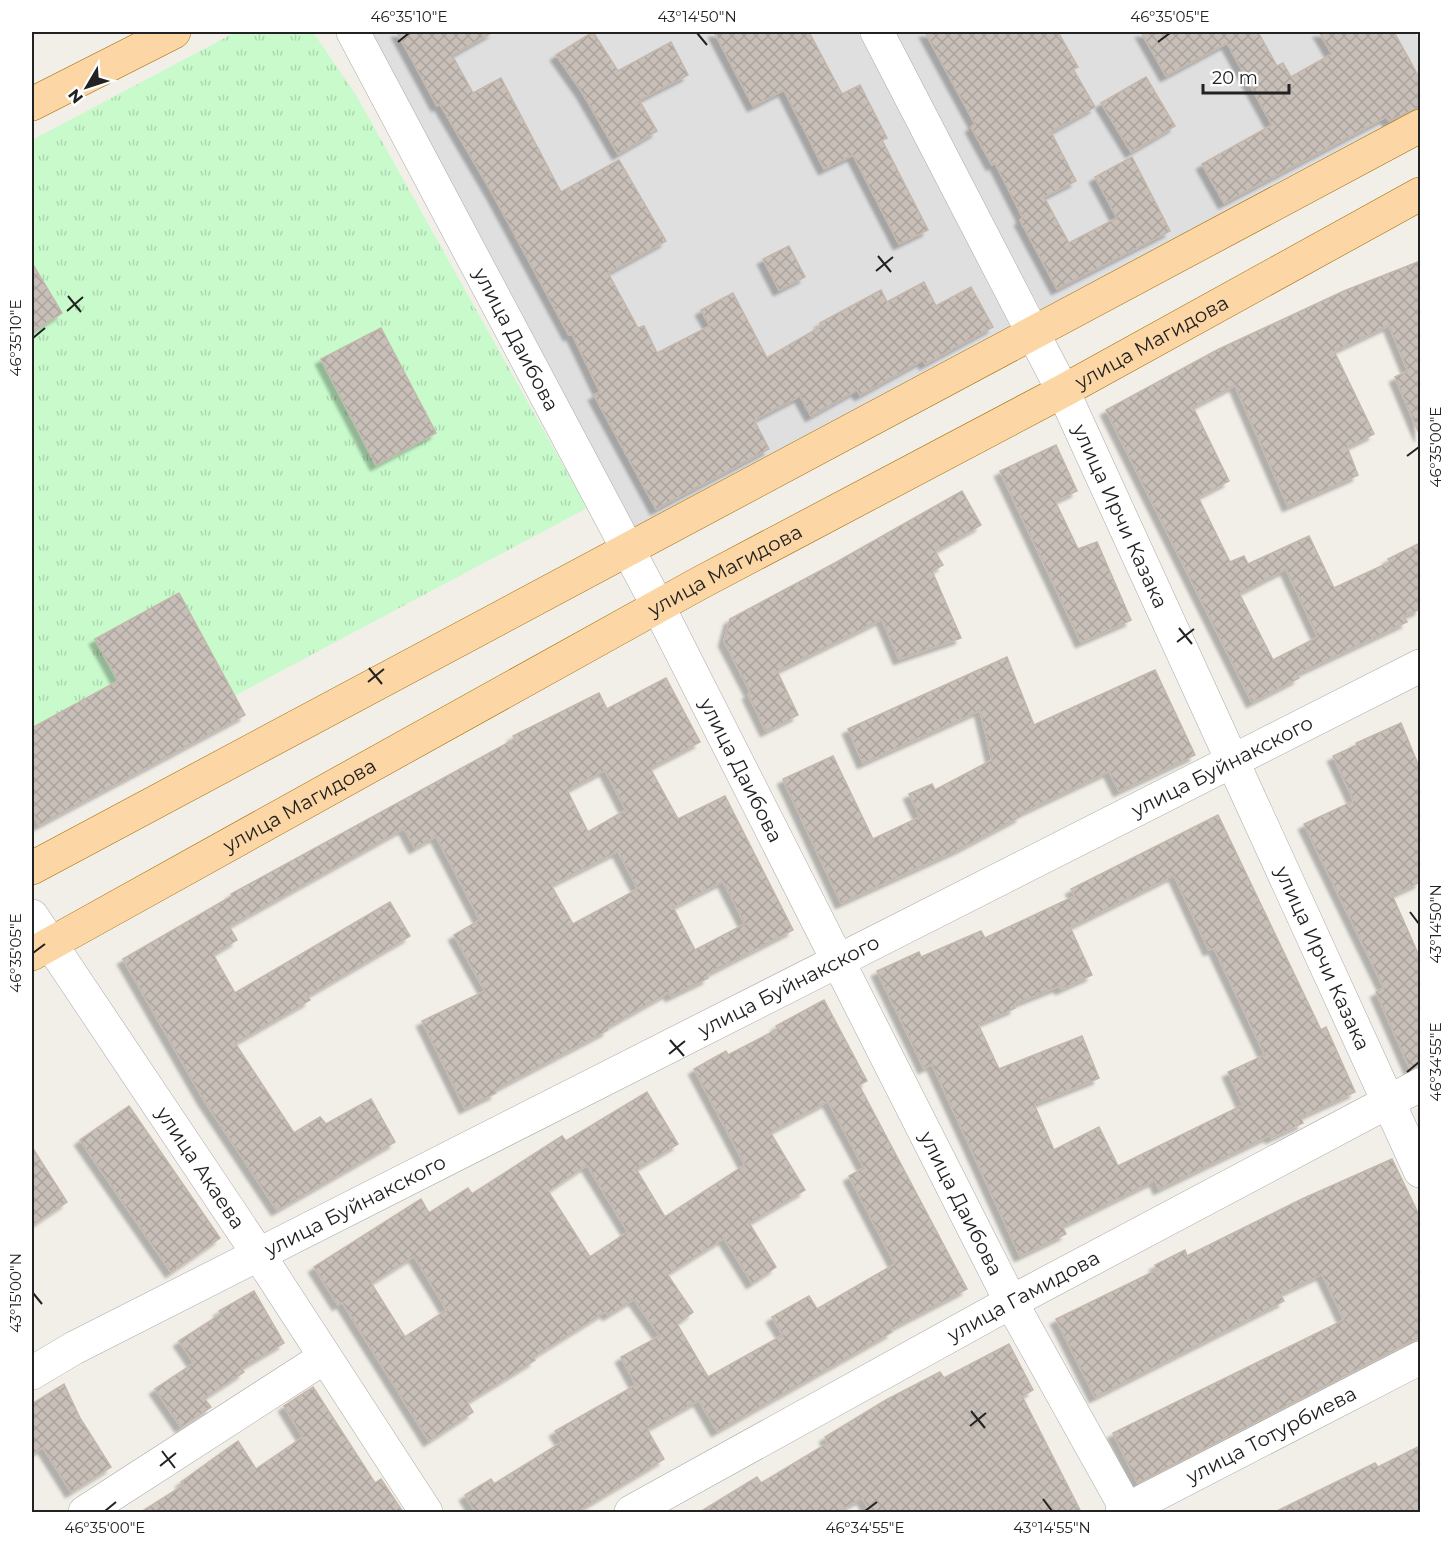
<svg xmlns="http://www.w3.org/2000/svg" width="1452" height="1544" font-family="Montserrat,sans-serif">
	<defs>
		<pattern id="park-tufts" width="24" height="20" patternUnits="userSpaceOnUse" patternTransform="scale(1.5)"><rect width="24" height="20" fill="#c8facc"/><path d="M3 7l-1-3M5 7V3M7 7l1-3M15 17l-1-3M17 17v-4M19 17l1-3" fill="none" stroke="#acd6af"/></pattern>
		<pattern id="building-cross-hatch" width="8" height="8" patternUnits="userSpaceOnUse" patternTransform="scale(1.5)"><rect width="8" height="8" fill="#c7bfb8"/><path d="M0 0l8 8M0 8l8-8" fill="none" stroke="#aba49e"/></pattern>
		<filter id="shadow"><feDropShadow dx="-5.5" dy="5.5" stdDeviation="1.5" flood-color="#0004"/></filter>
	</defs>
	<rect width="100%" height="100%" fill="#f2efe9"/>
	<!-- residential -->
	<g fill="#e0dfdf">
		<path d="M371 32H858L1013 327 636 533Z"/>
		<path d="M893 32H1415L1420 42V115L1043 314Z"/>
	</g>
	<!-- park -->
	<path fill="url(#park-tufts)" d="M236 32H313L356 95 587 508 32 804V140Z"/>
	<!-- building -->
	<g fill="url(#building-cross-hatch)" stroke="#c4b6ab" stroke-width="1.5" fill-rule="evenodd" filter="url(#shadow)">
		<path d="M397 32H493L452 55 473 93 501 78 561 192 619 160 666 241 608 273 638 328 644 326 657 353 710 326 701 310 733 293 767 358 822 326 820 323 881 290 887 302 924 282 936 306 971 287 993 327 925 364 923 360 860 395 857 390 811 416 800 396 754 420 769 449 656 509 594 395 600 392 572 334 569 335 491 191 440 104 437 106Z"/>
		<path d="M593 32 618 71 671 42 688 75 639 100 657 131 618 154 582 92 556 55Z"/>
		<path d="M714 32H809L842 94 860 85 887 138 882 140 928 230 899 244 853 155 824 169 784 90 753 106Z"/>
		<path d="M925 32H1058L1078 67 1073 69 1095 107 1051 132 1076 181 1044 197 1069 243 1117 218 1095 177 1132 157 1170 231 1057 289 1020 220 1023 218 995 163 992 165 971 127 975 124Z"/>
		<path d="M1141 32H1258L1277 66 1283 63 1291 77 1332 54 1319 32H1394L1420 79V107L1389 121 1386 117 1224 203 1202 164 1272 125 1227 43 1166 76Z"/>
		<path d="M1146 77 1175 126 1131 152 1101 103Z"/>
		<path d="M789 246 805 277 779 290 763 259Z"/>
		<path d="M1420 261V436L1395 377 1408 371 1389 325 1334 351 1374 434 1347 447 1358 475 1288 506 1235 385 1193 407 1229 481 1198 497 1230 562 1244 556 1248 564 1309 536 1334 588 1390 562 1388 559 1420 543V609L1404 616 1407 622 1297 674 1299 678 1252 702 1106 410 1219 349 1344 291ZM1286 569 1318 637 1273 660 1239 593Z"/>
		<path d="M32 263 62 313 32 332Z"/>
		<path d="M381 328 436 433 376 465 321 359Z"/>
		<path d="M1056 445 1077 491 1055 501 1078 549 1097 542 1131 620 1081 642 1000 471Z"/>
		<path d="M962 491 981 525 935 551 943 565 932 571 961 638 899 659 882 619 777 671 798 715 766 731 748 694 751 693 724 641 730 619 835 563Z"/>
		<path d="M179 593 245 715 39 825 32 811V728L118 681 95 639Z"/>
		<path d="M1007 657 1034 725 1155 670 1195 755 1119 791 1109 771 1019 814 1021 816 961 848 841 903 783 779 833 756 873 839 920 817 909 794 932 784 935 790 992 760 980 710 863 763 848 729Z"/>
		<path d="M666 678 700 742 650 768 678 819 725 796 793 930 707 974 708 978 671 996 669 992 607 1027 608 1030 494 1090 496 1093 465 1108 422 1021 485 991 454 935 480 920 436 836 415 848 404 828 229 926 237 940 213 954 235 993 390 902 410 936 307 996 310 1000 235 1043 294 1133 320 1117 326 1124 371 1099 395 1142 277 1210 204 1100 123 959 232 896 231 894 515 739 513 736 599 693 607 709ZM605 770 626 810 588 832 567 790ZM618 851 638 889 573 924 551 885ZM723 881 745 924 695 950 673 907Z"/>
		<path d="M1401 723 1420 769V882L1392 895 1420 958V1066L1410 1069 1376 992 1384 988 1304 824 1354 801 1333 756 1357 745 1356 743Z"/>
		<path d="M1218 815 1321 1030 1326 1027 1355 1092 1300 1117 1303 1123 1271 1138 1270 1135 1159 1189 1155 1180 1062 1226 1066 1234 1020 1256 932 1064 924 1068 877 971 919 952 921 957 981 931 985 938 1075 896 1071 889ZM1174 875 1209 950 1214 948 1265 1055 1228 1072 1243 1105 1118 1166 1099 1127 1054 1150 1034 1104 1099 1078 1082 1036 999 1069 978 1024 1015 1008 1014 1004 1059 986 1061 989 1092 975 1070 927Z"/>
		<path d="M824 1000 867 1081 859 1085 967 1289 890 1329 892 1332 717 1431 699 1400 647 1429 664 1459 576 1512H475L465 1495 491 1479 494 1484 562 1442 555 1431 636 1385 621 1357 660 1336 634 1299 608 1315 606 1311 533 1357 535 1360 467 1402 473 1412 429 1441 342 1302 338 1305 314 1267 421 1199 429 1213 468 1188 472 1194 562 1136 566 1141 647 1092 678 1144 636 1169 665 1217 745 1165 694 1069 726 1051 728 1055 778 1029 776 1026ZM828 1101 864 1168 849 1176 895 1264 817 1309 809 1296 772 1317 783 1335 708 1377 677 1324 693 1312 667 1274 724 1238 752 1283 776 1267 749 1223 805 1190 770 1132ZM587 1165 628 1232 590 1257 548 1191ZM414 1256 447 1310 405 1337 371 1283Z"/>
		<path d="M129 1106 220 1238 171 1272 80 1140Z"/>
		<path d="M32 1147 67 1202 32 1225Z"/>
		<path d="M1392 1159 1420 1217V1339L1411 1341 1138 1483 1113 1433 1344 1320 1322 1274 1280 1294 1284 1301 1095 1397 1056 1319 1157 1270 1155 1265 1185 1250 1187 1256 1302 1199Z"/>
		<path d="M254 1291 284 1343 241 1368 244 1372 204 1398 211 1407 181 1427 155 1389 194 1363 179 1341 221 1314 219 1311Z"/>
		<path d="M1009 1344 1033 1390 1022 1396 1081 1512H871L862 1498 837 1512H700L757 1477 761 1483 828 1443 825 1437 886 1400 940 1372 944 1378Z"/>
		<path d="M64 1384 80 1418 111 1467 71 1492 43 1447 32 1454V1404Z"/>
		<path d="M313 1387 375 1483 381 1479 403 1512H141L184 1485 181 1482 238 1441 256 1469 303 1437 284 1406Z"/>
		<path d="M1420 1446V1512H1275L1375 1463 1378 1467Z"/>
	</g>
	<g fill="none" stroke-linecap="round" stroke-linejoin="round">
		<defs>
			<g id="minor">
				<path id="s1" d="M353 32 659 608 1011 1302 1127 1510"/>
				<path id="s2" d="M877 32 1063 391 1420 1171"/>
				<path id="s3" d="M32 916 259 1255 426 1512"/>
				<path id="s4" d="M32 1373 74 1348 1420 666"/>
				<path d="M85 1512 325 1357"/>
				<path id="s5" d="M631 1512 1011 1302 1420 1085"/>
				<path id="s6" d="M1122 1512 1420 1358"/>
			</g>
			<g id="major">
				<path d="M32 104 174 32"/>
				<path d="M32 868 1420 126"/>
				<path id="s7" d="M32 954 698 584 1063 391 1420 194"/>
			</g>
		</defs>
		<!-- minor casing -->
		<use href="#minor" stroke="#a9a9a9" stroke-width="34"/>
		<!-- major casing -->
		<use href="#major" stroke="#a06b00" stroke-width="34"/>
		<!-- minor -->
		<use href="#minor" stroke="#fff" stroke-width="33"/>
		<!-- major -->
		<use href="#major" stroke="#fcd6a4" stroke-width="33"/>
	</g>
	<!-- ticks -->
	<path fill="none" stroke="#222" stroke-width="2" d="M697 33 707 45M398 42 409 33M1158 42 1170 33M878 256 891 272M876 271 893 257M68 296 81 312M67 311 83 297M33 338 45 328M1407 456 1419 447M1179 628 1192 644M1177 642 1194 629M369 668 382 684M368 682 384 669M1410 912 1419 924M33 953 45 944M670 1040 684 1056M669 1054 685 1041M1407 1072 1419 1062M33 1293 42 1304M971 1411 985 1428M970 1426 986 1413M162 1451 175 1468M160 1466 176 1453M1043 1499 1052 1511M105 1511 116 1502M865 1511 877 1502"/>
	<g text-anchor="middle" stroke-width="5" stroke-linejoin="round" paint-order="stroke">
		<!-- street labels -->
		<g font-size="20" fill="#222" stroke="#fff">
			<text dy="7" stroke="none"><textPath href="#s1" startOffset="348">улица Даибова</textPath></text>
			<text dy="7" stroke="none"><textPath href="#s7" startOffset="1276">улица Магидова</textPath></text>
			<text dy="7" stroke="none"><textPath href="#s2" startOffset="542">улица Ирчи Казака</textPath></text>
			<text dy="7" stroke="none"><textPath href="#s7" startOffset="792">улица Магидова</textPath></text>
			<text dy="7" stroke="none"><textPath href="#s4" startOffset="1336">улица Буйнакского</textPath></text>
			<text dy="7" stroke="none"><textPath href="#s1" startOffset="834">улица Даибова</textPath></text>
			<text dy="7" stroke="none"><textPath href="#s7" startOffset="306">улица Магидова</textPath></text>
			<text dy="7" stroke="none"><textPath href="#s2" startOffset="1028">улица Ирчи Казака</textPath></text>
			<text dy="7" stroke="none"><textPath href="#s4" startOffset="850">улица Буйнакского</textPath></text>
			<text dy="7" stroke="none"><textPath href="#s3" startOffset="303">улица Акаева</textPath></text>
			<text dy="7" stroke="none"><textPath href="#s1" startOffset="1320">улица Даибова</textPath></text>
			<text dy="7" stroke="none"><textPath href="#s4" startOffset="364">улица Буйнакского</textPath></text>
			<text dy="7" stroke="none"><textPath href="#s5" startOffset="448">улица Гамидова</textPath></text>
			<text dy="7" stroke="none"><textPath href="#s6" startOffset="168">улица Тотурбиева</textPath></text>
		</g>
	</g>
	<!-- border -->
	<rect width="1452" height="1544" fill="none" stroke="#ffffff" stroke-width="66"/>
	<!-- north arrow -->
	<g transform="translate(87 87) rotate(231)" stroke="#ffffff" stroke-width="4.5" paint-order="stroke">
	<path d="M0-4.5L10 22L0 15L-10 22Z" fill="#222222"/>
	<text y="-9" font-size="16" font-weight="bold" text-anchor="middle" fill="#222222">N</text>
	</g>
	<!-- scale -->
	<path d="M1203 84v9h86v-9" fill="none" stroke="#222222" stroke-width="3"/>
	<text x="1212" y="84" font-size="18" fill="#222222" stroke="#ffffff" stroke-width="4.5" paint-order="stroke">20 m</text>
	<rect x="33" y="33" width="1386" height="1478" fill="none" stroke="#222" stroke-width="2"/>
	<g font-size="15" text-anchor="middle" fill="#222">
		<text x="409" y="22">46°35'10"E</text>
		<text x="697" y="22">43°14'50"N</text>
		<text x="1170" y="22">46°35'05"E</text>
		<text transform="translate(16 338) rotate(-90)" y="5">46°35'10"E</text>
		<text transform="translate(1436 447) rotate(-90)" y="5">46°35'00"E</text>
		<text transform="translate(1436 924) rotate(-90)" y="5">43°14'50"N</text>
		<text transform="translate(16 953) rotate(-90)" y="5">46°35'05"E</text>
		<text transform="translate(1436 1062) rotate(-90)" y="5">46°34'55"E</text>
		<text transform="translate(16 1293) rotate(-90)" y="5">43°15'00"N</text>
		<text x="105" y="1533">46°35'00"E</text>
		<text x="865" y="1533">46°34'55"E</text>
		<text x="1052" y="1533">43°14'55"N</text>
	</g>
</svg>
